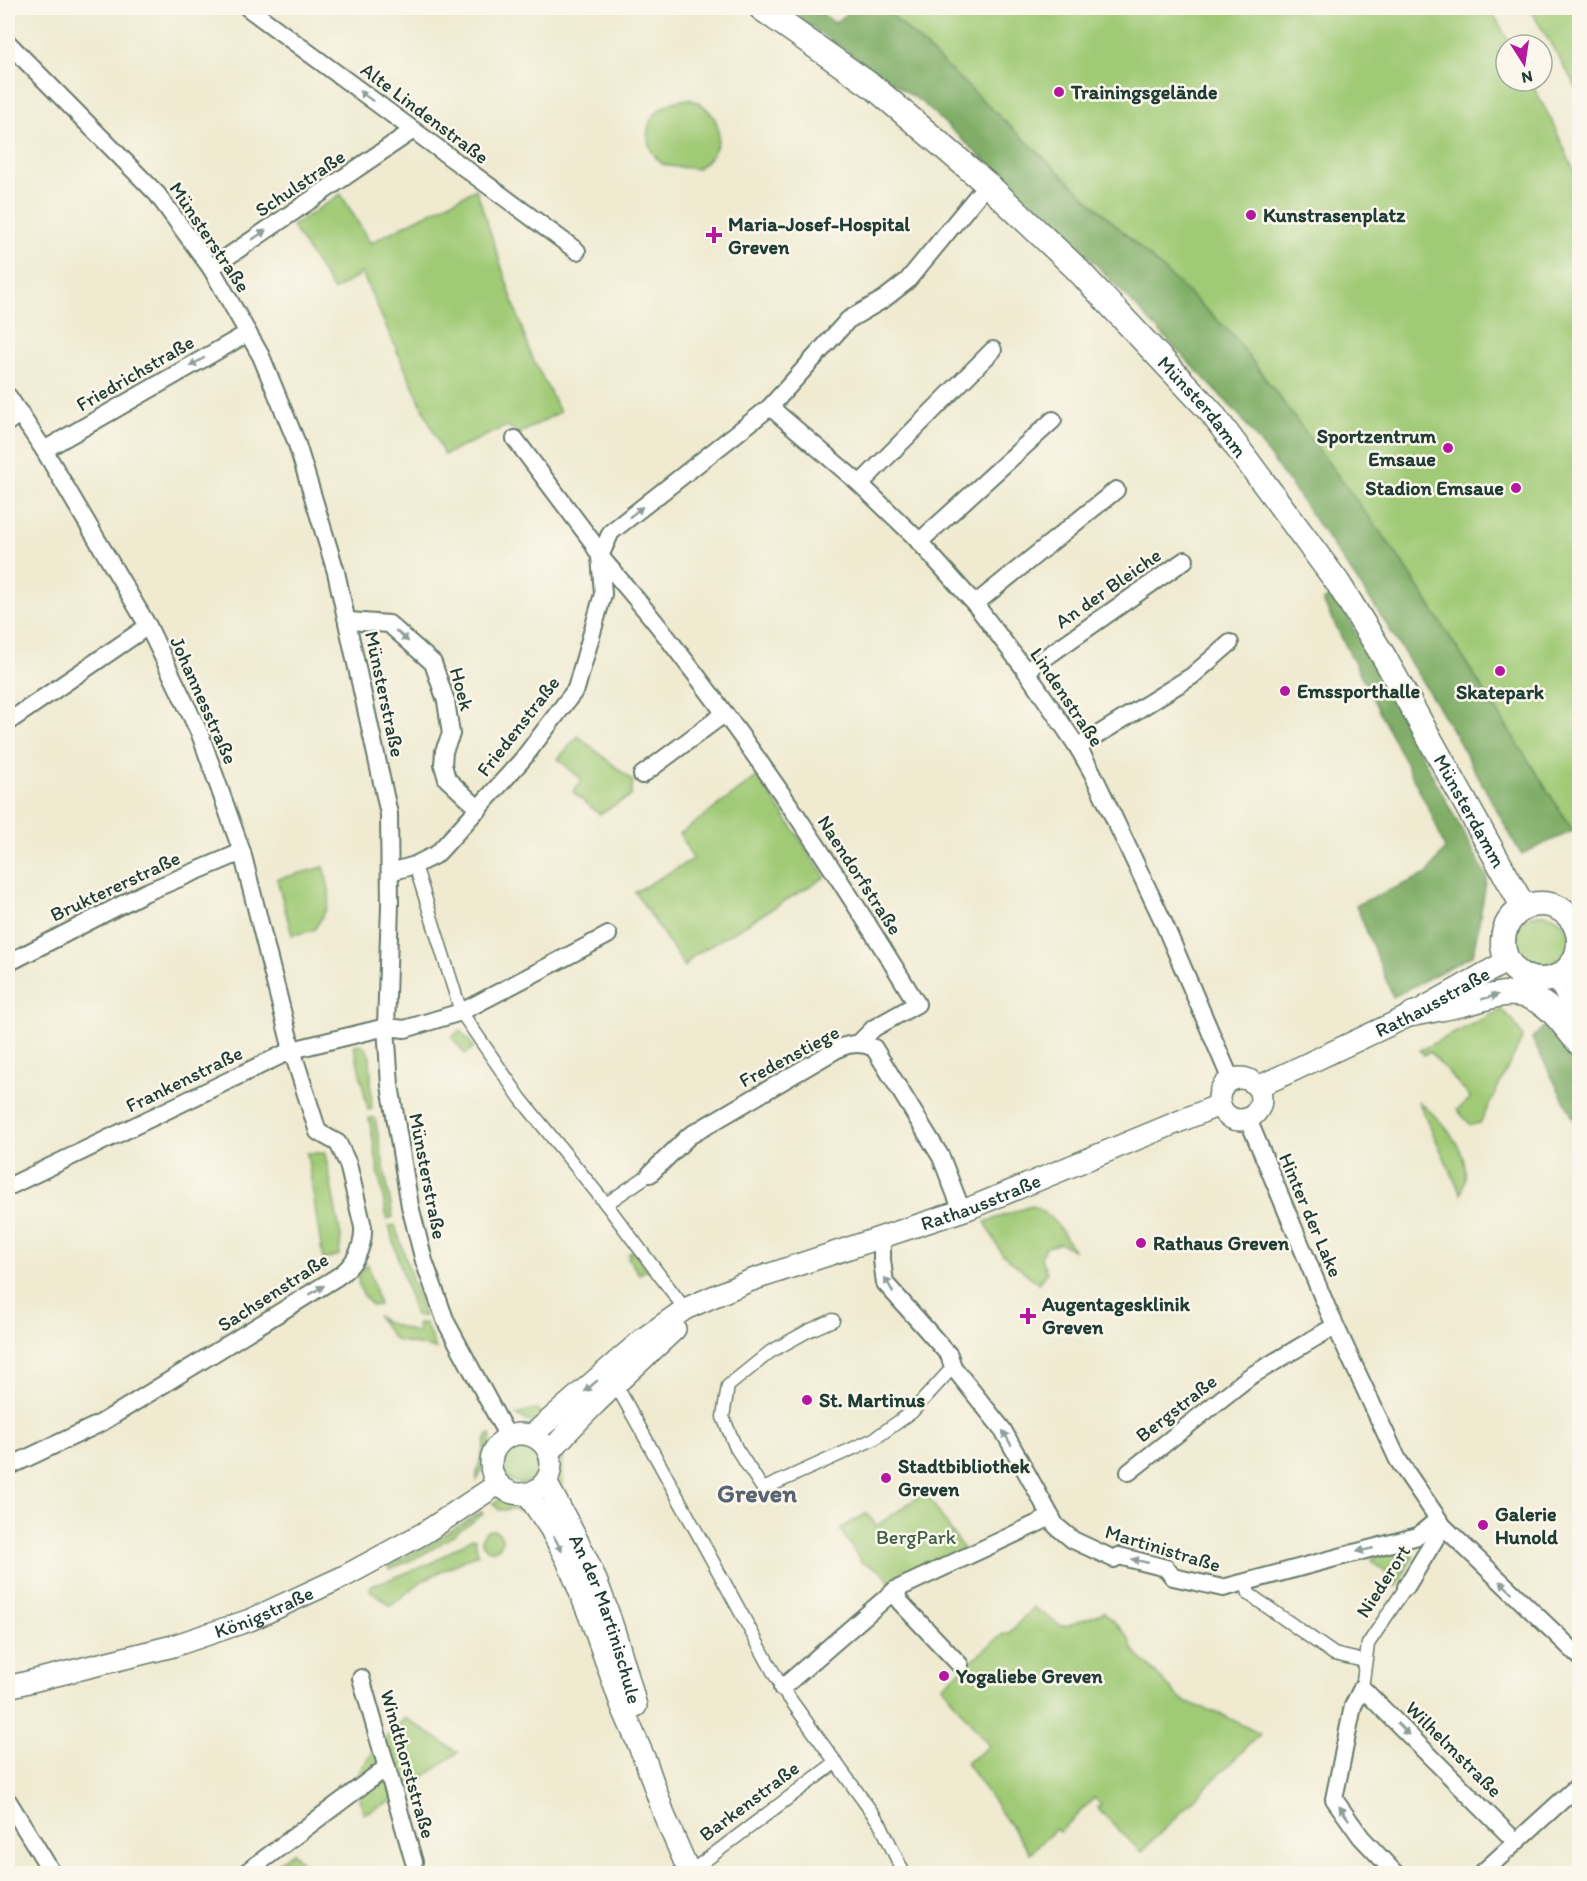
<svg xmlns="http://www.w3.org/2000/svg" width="1587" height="1881" font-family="Itim,sans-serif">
	<rect width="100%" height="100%" fill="#fbf7ec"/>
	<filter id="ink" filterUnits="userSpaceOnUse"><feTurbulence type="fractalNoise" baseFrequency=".0167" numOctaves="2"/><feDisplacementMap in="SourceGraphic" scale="12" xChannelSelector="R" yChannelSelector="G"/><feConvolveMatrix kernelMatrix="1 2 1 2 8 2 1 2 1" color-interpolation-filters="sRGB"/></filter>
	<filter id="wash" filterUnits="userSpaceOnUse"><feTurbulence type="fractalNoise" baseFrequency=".008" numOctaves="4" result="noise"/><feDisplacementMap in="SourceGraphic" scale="24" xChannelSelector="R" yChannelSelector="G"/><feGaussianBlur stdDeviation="1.35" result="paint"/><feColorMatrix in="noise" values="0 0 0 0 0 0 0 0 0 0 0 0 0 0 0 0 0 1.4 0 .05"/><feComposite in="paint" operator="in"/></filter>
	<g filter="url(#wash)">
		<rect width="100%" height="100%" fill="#efead0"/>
		<!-- green -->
		<g fill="#a0ca76" stroke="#608455" stroke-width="1.5">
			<path d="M884 8H1490L1511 45H1506V81H1530L1553 123 1579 182V829L1573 831 1403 563 1232 334Z"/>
			<path d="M1529 8H1579V92L1536 19Z"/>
			<path d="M689 99C725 110 729 150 696 169 686 167 673 168 663 164 658 162 654 155 651 150 639 121 661 101 689 99Z"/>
			<path d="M476 189 530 353 560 412 519 434 507 426 444 455 362 273 334 291 292 226 341 194 370 243Z"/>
			<path d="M578 736 633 781 631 796 599 814 573 792 582 780 558 759Z"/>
			<path d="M758 776 825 877 693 956 685 967 635 892 693 859 680 834Z"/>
			<path d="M324 867C332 901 333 900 314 930L292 935 277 879Z"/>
			<circle cx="1542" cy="942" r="28"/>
			<path d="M1501 1010 1512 1019 1523 1037 1480 1123 1471 1125 1457 1110 1471 1098 1430 1052 1424 1055 1420 1050Z"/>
			<path d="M460 1030 474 1047 465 1054 452 1037Z"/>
			<path d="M360 1044 366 1049 370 1057 372 1109 368 1110 354 1045Z"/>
			<path d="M1418 1101C1445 1123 1477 1156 1461 1194Z"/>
			<path d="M369 1118H375L393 1217 387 1219Z"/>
			<path d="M307 1153H325L341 1237 339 1255 323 1260Z"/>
			<path d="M1031 1206C1050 1211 1064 1233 1073 1250L1061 1243 1045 1248 1041 1258 1047 1273 1038 1283 1002 1254 985 1222Z"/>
			<path d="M395 1225 424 1316H415L389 1226Z"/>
			<path d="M635 1250 647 1270 639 1274 628 1258 630 1256 628 1254Z"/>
			<path d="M368 1264 379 1305 372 1306C364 1296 357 1288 358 1275Z"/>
			<path d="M377 1316 385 1322 418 1333 417 1324 425 1323 436 1349 395 1340Z"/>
			<path d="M530 1410H537L542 1414 539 1422H530L516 1415Z"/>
			<path d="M491 1434C492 1443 482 1471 477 1480V1471L487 1436Z"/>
			<circle cx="521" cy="1464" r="19"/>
			<path d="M563 1452C562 1463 564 1487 561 1493L555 1486 558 1457Z"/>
			<path d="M925 1492 964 1550 891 1583 880 1570 861 1562 840 1529 867 1513 876 1526Z"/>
			<path d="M498 1500H517L535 1510 528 1514 515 1509 499 1510 493 1503Z"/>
			<path d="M481 1512 483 1514C453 1536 425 1557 389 1569L388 1566 430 1544Z"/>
			<circle cx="492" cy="1540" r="10"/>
			<path d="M472 1538 475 1539 478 1553 422 1581 391 1606 370 1590 371 1586 430 1564Z"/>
			<path d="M1405 1549 1411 1552 1413 1556 1398 1585 1395 1586 1388 1575 1372 1560V1558Z"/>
			<path d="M1033 1607 1061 1626 1069 1625 1104 1612 1128 1636 1132 1649 1177 1695 1188 1704 1190 1703 1225 1716 1260 1734 1141 1852 1097 1808 1101 1804 1094 1798 1062 1830 1059 1832 1056 1829 1030 1853 966 1763 989 1746 942 1686 1003 1634 1009 1633Z"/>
			<path d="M405 1718 458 1752 423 1778 401 1797 363 1814 356 1776 376 1748Z"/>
			<path d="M293 1852 310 1873H263Z"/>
		</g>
		<!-- forest -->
		<g fill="#80ae67" stroke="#50764e" stroke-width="1.5">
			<path d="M784 8H814L835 23 852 8H884L1232 334 1403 563 1573 831 1521 854 1453 731 1380 614 1293 488 1240 416 1085 253 924 104Z"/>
			<path d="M1335 594 1487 877 1473 955 1393 997 1356 905 1427 874 1445 849 1433 817 1323 601Z"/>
			<path d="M1549 1021 1572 1047 1579 1059V1129L1532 1039Z"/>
		</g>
	</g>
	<g filter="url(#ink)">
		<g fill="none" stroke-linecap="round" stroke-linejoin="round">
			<defs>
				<g id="pedestrian">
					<path d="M415 865 461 1012 521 1099 606 1204 685 1309"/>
					<path d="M606 1204 650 1174"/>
					<path d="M833 1320 808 1331 770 1352 728 1386 723 1417 736 1448 763 1489 874 1439 912 1412 953 1367"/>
					<path d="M614 1385 621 1394 641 1430 782 1688 881 1825 904 1874"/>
					<path d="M1246 1582 1249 1594 1334 1654 1364 1661"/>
					<path d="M1362 1688 1368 1644 1406 1587"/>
					<path d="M690 1872 836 1762"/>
				</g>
				<g id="minor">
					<path d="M248 8 577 251"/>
					<path d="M8 43 157 194 211 268 261 356 296 441 336 572 389 814 390 905 386 1027 390 1085 410 1206 424 1261 446 1322 508 1437"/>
					<path d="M211 268 412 131"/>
					<path d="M8 396 44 450 148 626 200 734 242 852 292 1050 318 1132 338 1143 348 1164 363 1227C364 1248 354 1266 337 1277L101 1423 8 1467"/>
					<path d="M770 407 860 484 914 536 975 604 1026 671 1077 746 1092 772 1162 919 1231 1080"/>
					<path d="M8 422 20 413"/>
					<path d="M44 450 248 333"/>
					<path d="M860 484 993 350"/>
					<path d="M919 542 1053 420"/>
					<path d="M600 556C625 586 650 614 673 645 762 759 842 880 917 1004L874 1028 858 1044"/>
					<path d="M600 556 611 532 770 407 848 320 884 299 907 281 987 184"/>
					<path d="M975 604 1116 490"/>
					<path d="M349 621 389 624 433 663 446 701 451 734 444 751 443 765 447 779 479 809"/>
					<path d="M1026 671 1185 560"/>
					<path d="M8 722 148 626"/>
					<path d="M1077 746 1083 744 1192 676 1230 643"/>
					<path d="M642 775 724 714"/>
					<path d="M391 872 415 865 437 854 522 760 576 689 603 594 600 556 591 540 515 439"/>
					<path d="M8 963 144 893 242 852"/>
					<path d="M1248 1119 1328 1310 1398 1460 1443 1526 1580 1657"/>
					<path d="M650 1174 689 1136 839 1048C851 1043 862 1042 874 1048L941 1157 962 1211"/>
					<path d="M8 1187 292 1050 386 1027 405 1029 461 1012 608 935"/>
					<path d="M882 1236V1260L885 1283 949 1355 953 1367 1003 1430 1056 1526 1073 1540 1114 1559 1119 1556 1166 1568 1173 1577 1223 1588 1418 1536 1437 1520"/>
					<path d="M1129 1472 1249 1377 1335 1326"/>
					<path d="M1406 1587 1443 1526"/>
					<path d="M895 1590 900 1602 960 1665"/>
					<path d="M361 1678 414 1862"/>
					<path d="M782 1688 895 1590 1051 1517"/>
					<path d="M8 1801 53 1874"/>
					<path d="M244 1874 387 1767"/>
					<path d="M1396 1874 1361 1837 1334 1799 1353 1706 1362 1688 1515 1841"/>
					<path d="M1481 1874 1580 1784"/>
				</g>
				<g id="tertiary">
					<circle cx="1240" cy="1099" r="21"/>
					<path id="s1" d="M1258 1087 1413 1014 1507 961"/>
					<circle cx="521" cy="1464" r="30"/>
					<path id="s2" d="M532 1435 644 1338 685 1309 749 1281 970 1208 1219 1105"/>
					<path d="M549 1453C587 1408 632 1370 675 1329"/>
					<path id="s3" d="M546 1482C562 1512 579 1541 593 1573 611 1615 624 1661 636 1706"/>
					<path d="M527 1494 550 1528 567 1560 592 1622 622 1707 646 1762 665 1817 690 1874"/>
					<path id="s4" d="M8 1687 173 1646 250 1620 345 1576 424 1533 498 1484"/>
				</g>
				<g id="secondary">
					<path id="s5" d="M761 8 876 89 987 184 1075 267 1211 412 1338 583 1384 657 1524 908"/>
					<circle cx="1541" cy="942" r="38"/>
					<path d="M1558 976 1580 1017"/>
					<path d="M1413 1014C1429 1010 1446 1008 1462 1004 1489 998 1512 986 1538 1001 1555 1010 1567 1030 1580 1044"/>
				</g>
			</defs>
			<!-- pedestrian casing -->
			<use href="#pedestrian" stroke="#687a6b" stroke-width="15"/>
			<!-- minor casing -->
			<use href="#minor" stroke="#687a6b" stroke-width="20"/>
			<!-- tertiary casing -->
			<use href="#tertiary" stroke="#687a6b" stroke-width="24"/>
			<!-- secondary casing -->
			<use href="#secondary" stroke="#687a6b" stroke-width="27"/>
			<!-- pedestrian -->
			<use href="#pedestrian" stroke="#fff" stroke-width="12"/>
			<!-- minor -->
			<use href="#minor" stroke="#fff" stroke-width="16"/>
			<!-- tertiary -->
			<use href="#tertiary" stroke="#fff" stroke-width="21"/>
			<!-- secondary -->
			<use href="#secondary" stroke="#fff" stroke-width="24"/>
		</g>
		<!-- one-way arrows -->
		<defs><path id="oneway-solid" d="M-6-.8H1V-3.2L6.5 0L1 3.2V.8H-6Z" transform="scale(1.5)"/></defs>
		<g fill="#8f9e9a">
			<use href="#oneway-solid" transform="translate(366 96) rotate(-143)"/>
			<use href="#oneway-solid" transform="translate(259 235) rotate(-34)"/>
			<use href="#oneway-solid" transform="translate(197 362) rotate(150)"/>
			<use href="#oneway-solid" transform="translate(636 512) rotate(-38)"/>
			<use href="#oneway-solid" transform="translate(402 636) rotate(41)"/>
			<use href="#oneway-solid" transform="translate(1490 997) rotate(-15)"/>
			<use href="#oneway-solid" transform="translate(889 1285) rotate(-120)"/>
			<use href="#oneway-solid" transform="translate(317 1290) rotate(-32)"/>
			<use href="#oneway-solid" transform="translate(591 1386) rotate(139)"/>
			<use href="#oneway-solid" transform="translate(1007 1438) rotate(-120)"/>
			<use href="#oneway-solid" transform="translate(558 1544) rotate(62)"/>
			<use href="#oneway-solid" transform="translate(1365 1550) rotate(167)"/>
			<use href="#oneway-solid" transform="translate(1140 1561) rotate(-167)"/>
			<use href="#oneway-solid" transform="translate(1506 1587) rotate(-136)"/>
			<use href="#oneway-solid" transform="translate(1403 1729) rotate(45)"/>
			<use href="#oneway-solid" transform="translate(1344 1813) rotate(-125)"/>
		</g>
	</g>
	<!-- markers -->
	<g fill="#b5179e" stroke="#fbf7ec" stroke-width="2">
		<circle cx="1059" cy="92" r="6"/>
		<circle cx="1251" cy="215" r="6"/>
		<path d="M711 226h6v6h6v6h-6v6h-6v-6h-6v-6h6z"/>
		<circle cx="1448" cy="448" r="6"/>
		<circle cx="1516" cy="488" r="6"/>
		<circle cx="1500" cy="671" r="6"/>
		<circle cx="1285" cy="691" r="6"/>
		<circle cx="1141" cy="1243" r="6"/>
		<path d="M1025 1307h6v6h6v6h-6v6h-6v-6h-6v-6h6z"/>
		<circle cx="807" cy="1400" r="6"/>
		<circle cx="886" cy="1478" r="6"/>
		<circle cx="1483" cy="1525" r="6"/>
		<circle cx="944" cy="1676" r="6"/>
	</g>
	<g text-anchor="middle" stroke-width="5" stroke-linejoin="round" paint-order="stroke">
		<!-- poi labels -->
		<g font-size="20" font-weight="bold" fill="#1f3d34" stroke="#fbf7ec" text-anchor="start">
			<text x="1071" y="99">Trainingsgelände</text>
			<text x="1263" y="222">Kunstrasenplatz</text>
			<text x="728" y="231">Maria-Josef-Hospital<tspan x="728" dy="23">Greven</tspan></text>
			<text x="1436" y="443" text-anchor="end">Sportzentrum<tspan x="1436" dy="23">Emsaue</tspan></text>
			<text x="1504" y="495" text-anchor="end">Stadion Emsaue</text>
			<text x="1297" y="698">Emssporthalle</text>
			<text x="1500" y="699" text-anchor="middle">Skatepark</text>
			<text x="1153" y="1250">Rathaus Greven</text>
			<text x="1042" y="1311">Augentagesklinik<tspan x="1042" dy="23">Greven</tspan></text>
			<text x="819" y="1407">St. Martinus</text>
			<text x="898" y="1473">Stadtbibliothek<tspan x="898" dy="23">Greven</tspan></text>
			<text x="1495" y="1521">Galerie<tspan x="1495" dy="23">Hunold</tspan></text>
			<text x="956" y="1683">Yogaliebe Greven</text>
		</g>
		<!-- street labels -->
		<g font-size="20" fill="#1f3d34" stroke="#fbf7ec">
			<text transform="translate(425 113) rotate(37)" y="7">Alte Lindenstraße</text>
			<text transform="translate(300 183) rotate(-34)" y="7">Schulstraße</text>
			<text transform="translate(210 237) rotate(56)" y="7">Münsterstraße</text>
			<text transform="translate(135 373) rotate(-30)" y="7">Friedrichstraße</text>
			<text dy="7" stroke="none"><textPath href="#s5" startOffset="597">Münsterdamm</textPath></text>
			<text transform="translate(1108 588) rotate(-35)" y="7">An der Bleiche</text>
			<text transform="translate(462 689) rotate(75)" y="7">Hoek</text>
			<text transform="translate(385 694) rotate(78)" y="7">Münsterstraße</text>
			<text transform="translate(1067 697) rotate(56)" y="7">Lindenstraße</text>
			<text transform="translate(204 700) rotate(66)" y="7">Johannesstraße</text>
			<text transform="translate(518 726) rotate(-52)" y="7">Friedenstraße</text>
			<text dy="7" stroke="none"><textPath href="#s5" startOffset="1083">Münsterdamm</textPath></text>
			<text transform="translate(860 875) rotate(57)" y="7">Naendorfstraße</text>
			<text transform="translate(115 886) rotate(-25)" y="7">Bruktererstraße</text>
			<text dy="7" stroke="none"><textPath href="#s1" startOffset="194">Rathausstraße</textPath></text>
			<text transform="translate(789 1056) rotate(-28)" y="7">Fredenstiege</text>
			<text transform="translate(184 1079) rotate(-26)" y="7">Frankenstraße</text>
			<text transform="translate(428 1176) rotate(79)" y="7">Münsterstraße</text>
			<text dy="7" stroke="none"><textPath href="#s2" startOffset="513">Rathausstraße</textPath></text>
			<text transform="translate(1311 1215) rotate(67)" y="7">Hinter der Lake</text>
			<text transform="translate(273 1292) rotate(-33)" y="7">Sachsenstraße</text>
			<text transform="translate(1176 1408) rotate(-38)" y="7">Bergstraße</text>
			<text transform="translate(1163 1548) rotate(17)" y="7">Martinistraße</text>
			<text transform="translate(1383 1581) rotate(-57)" y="7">Niederort</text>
			<text dy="7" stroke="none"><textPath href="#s4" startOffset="267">Königstraße</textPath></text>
			<text dy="7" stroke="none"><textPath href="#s3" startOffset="150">An der Martinischule</textPath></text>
			<text transform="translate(1454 1749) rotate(45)" y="7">Wilhelmstraße</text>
			<text transform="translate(408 1764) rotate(74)" y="7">Windthorststraße</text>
			<text transform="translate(749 1801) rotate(-37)" y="7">Barkenstraße</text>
		</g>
		<!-- park labels -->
		<g font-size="20" fill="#3f6044" stroke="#fbf7ec">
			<text x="916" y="1544">BergPark</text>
		</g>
		<!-- district labels -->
		<g font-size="26" font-weight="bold" fill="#596473" stroke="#fbf7ec">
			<text x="757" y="1502">Greven</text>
		</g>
	</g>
	<!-- margin -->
	<rect width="1587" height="1881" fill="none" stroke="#fbf7ec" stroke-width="30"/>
	<!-- north arrow -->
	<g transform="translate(1524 63) rotate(168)"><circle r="28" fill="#fbf7ec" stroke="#a3ada2" stroke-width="1.5"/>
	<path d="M0-4.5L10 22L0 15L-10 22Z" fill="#b5179e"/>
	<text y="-9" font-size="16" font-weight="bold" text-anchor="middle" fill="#1f3d34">N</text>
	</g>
</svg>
